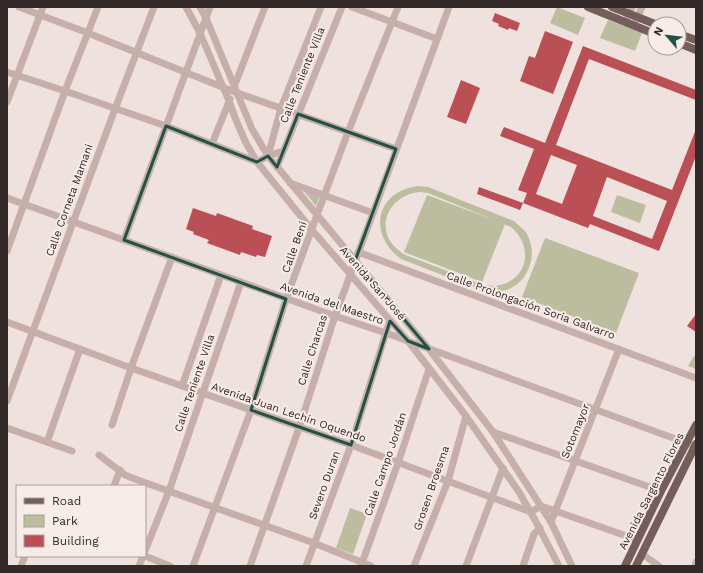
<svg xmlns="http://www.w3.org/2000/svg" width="703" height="573" font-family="'Work Sans',sans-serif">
	<rect width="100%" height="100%" fill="#efe1dd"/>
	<!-- green -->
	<g fill="#bbbd9e" fill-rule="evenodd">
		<path d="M557 7 585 18 578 35 550 23Z"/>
		<path d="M608 20 642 33 635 51 600 38Z"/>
		<path d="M418 186 428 187 514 221C517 224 521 227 524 230 541 251 529 286 502 291 495 293 488 291 481 290L401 259C367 234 376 191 418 186ZM419 192 428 193 511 227C540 252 521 292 484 285L403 254C397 249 391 244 388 237 379 215 397 194 419 192Z"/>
		<path d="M303 190 319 197 316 206Z"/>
		<path d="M427 195 505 224 482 282 404 252Z"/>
		<path d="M617 195 646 205 640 223 611 212Z"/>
		<path d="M545 238 639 273 616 333 522 297Z"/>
		<path d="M694 356H696V369L688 366Z"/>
		<path d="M350 508 367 514 353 554 336 548Z"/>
	</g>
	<!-- building -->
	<g fill="#ba5055" fill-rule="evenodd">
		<path d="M495 13 520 23 517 31 509 28 508 30 498 26 499 24 492 21Z"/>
		<path d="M545 31 573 42 553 94 520 81 529 56 535 58Z"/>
		<path d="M583 46 696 90V100L589 59 556 145 672 190 696 129V156L659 251 590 224 588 228 523 203 527 193 518 190 534 149 500 136 504 127 545 143ZM551 155 577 165 562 204 536 194ZM607 177 667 201 652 239 593 216Z"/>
		<path d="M461 80 480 88 466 124 447 117Z"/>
		<path d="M479 187 523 203 520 210 477 194Z"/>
		<path d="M193 208 216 216 217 213 253 226 252 229 272 236 265 257 257 255 256 257 241 252 240 255 207 243 209 240 193 234 194 232 186 229Z"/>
		<path d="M696 314V332L687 326Z"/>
	</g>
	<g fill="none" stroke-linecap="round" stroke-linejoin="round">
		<!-- minor -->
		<g stroke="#c6afaa" stroke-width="7">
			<path d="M19 7 88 33 232 91 396 149"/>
			<path d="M186 7 200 33 229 101 236 120 246 143 257 162 312 230 408 341 466 416 519 492 535 520 559 566"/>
			<path d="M200 7 206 18 252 129 268 156 429 349 493 432 551 522 572 566"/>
			<path d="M352 7 437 39"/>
			<path d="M626 22 632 7"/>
			<path d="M634 25 642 7"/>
			<path d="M7 72 65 91 166 126 257 162 268 156 283 151"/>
			<path d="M234 87 265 7"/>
			<path d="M7 102 43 7"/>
			<path d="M212 144 230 99"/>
			<path d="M268 156 281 108 321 7"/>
			<path d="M277 167 342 7"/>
			<path d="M290 183 373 213"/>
			<path d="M7 198 335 316 386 333 695 446"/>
			<path d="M124 240 210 7"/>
			<path d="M7 251 65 91 98 7"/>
			<path d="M358 252 696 378"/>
			<path d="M7 322 131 368 351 445 531 512 541 506 638 540"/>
			<path d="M182 386 221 275"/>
			<path d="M7 401 115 109 154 7"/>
			<path d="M112 425 131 368 172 257"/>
			<path d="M7 428 47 442 80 349"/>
			<path d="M493 432 661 491"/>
			<path d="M47 442 72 451"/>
			<path d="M99 455 125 475 135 479 314 543 371 566"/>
			<path d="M114 486 120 470"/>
			<path d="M551 522 619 349"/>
			<path d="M145 551 169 491 241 282"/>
			<path d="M642 554 659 566"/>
			<path d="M145 556 170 566"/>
			<path d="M21 566 25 556"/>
			<path d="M139 566 143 556"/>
			<path d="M193 566 251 410 286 299 324 196 348 132 398 7"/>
			<path d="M250 566 299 428 335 316 449 7"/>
			<path d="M306 566 351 445 390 320"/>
			<path d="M361 566 398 463 429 369"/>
			<path d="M414 566 448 481 466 416"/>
			<path d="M466 566 503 468"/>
			<path d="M523 566 534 534 540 528"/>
			<path d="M695 566 696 562"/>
		</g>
		<!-- major -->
		<g stroke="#755d5b" stroke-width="8">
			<path d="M588 7 655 34"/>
			<path d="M612 7 655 24"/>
			<path d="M679 34 696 40"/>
			<path d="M679 43 696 50"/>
			<path d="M625 566 661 491 696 425"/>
			<path d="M636 566 696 444"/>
		</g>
	</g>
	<!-- marked area -->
	<path fill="none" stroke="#225247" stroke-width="3" stroke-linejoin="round" d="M298 114 396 149 355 261 429 349 408 341 390 321 351 445 251 410 286 299 124 240 166 126 257 162 268 156 277 167Z"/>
	<g text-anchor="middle" stroke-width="4" stroke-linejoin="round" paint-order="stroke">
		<!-- street labels -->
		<g font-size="11" fill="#342929" stroke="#f8ece8">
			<text transform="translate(302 75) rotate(-68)" y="4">Calle Teniente Villa</text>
			<text transform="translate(69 200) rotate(-70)" y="4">Calle Corneta Mamani</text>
			<text transform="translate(294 247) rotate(-70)" y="4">Calle Beni</text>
			<text transform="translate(373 283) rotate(49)" y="4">Avenida San José</text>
			<text transform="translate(332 303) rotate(19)" y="4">Avenida del Maestro</text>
			<text transform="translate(531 305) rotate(20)" y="4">Calle Prolongación Soria Galvarro</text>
			<text transform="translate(312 350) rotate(-72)" y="4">Calle Charcas</text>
			<text transform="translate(194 383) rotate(-71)" y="4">Calle Teniente Villa</text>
			<text transform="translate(289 412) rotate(19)" y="4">Avenida Juan Lechín Oquendo</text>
			<text transform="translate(575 431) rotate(-68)" y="4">Sotomayor</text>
			<text transform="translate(385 464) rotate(-71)" y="4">Calle Campo Jordán</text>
			<text transform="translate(324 485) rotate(-70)" y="4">Severo Duran</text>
			<text transform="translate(431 488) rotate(-71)" y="4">Grosen Broesma</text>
			<text transform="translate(651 491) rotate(-63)" y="4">Avenida Sargento Flores</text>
		</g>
	</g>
	<!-- border -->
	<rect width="703" height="573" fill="none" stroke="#342929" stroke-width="16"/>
	<!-- legend -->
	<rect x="16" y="485" width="130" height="72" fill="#f8ece8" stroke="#aa9e9c"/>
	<rect x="24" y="498" width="20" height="6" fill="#755d5b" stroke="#aa9e9c"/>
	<text x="52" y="505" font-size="12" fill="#342929">Road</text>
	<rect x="24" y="515" width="20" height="12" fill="#bbbd9e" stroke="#aa9e9c"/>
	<text x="52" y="525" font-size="12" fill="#342929">Park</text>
	<rect x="24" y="535" width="20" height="12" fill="#ba5055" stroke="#aa9e9c"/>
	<text x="52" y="545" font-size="12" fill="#342929">Building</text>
	<!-- north arrow -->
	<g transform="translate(667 36) rotate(298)"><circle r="19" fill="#f8ece8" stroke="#aa9e9c"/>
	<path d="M0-3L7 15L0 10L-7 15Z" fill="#225247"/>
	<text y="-6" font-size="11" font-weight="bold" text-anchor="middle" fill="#342929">N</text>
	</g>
</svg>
